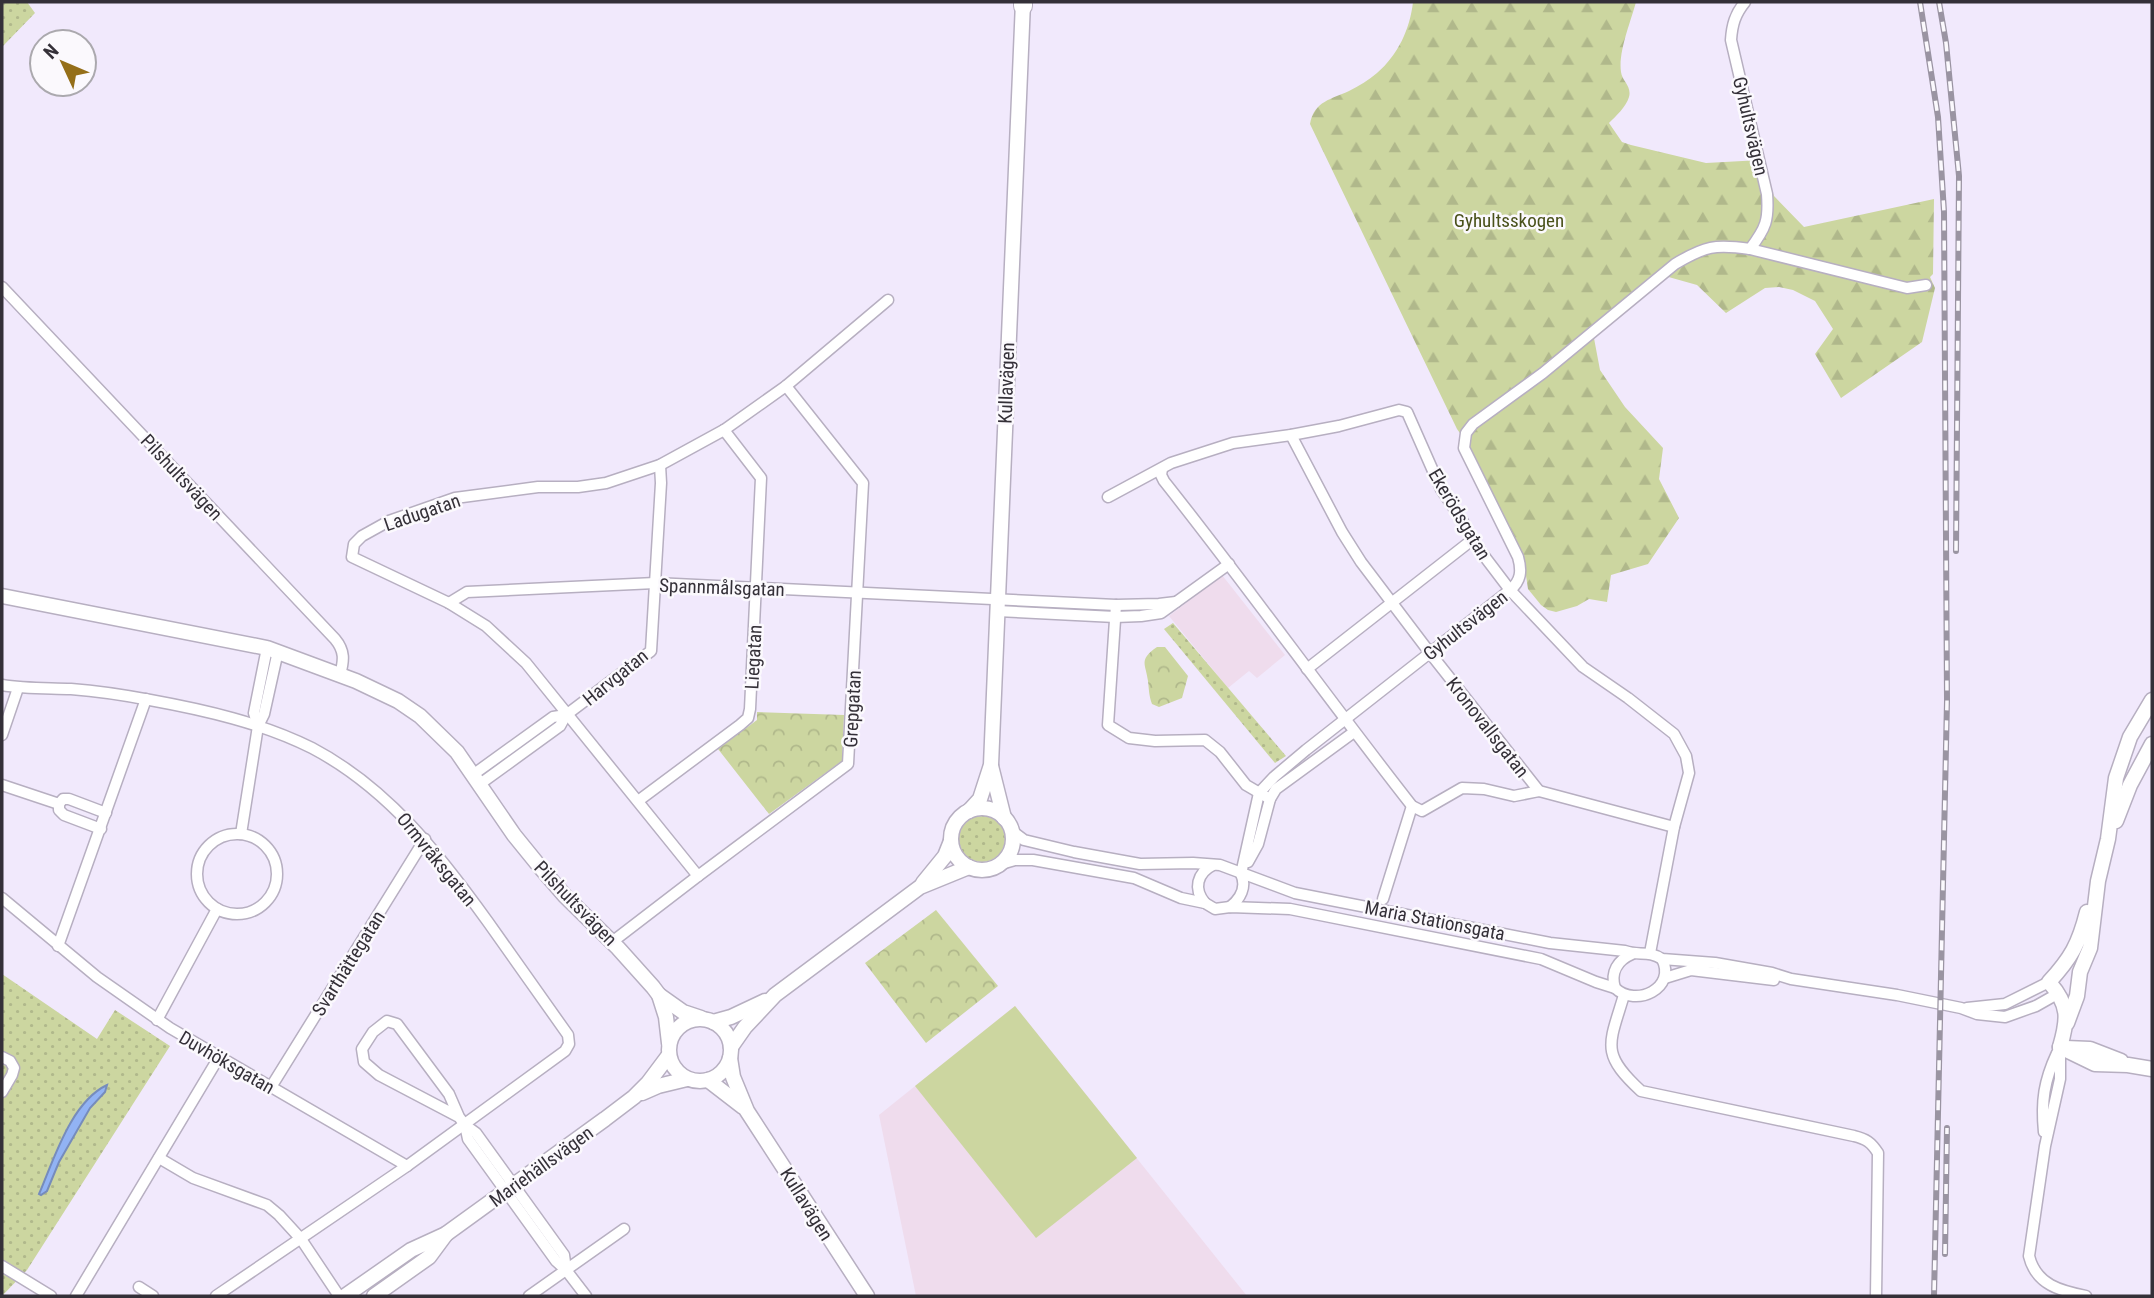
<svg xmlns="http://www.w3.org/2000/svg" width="2154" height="1298" font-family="'Roboto Condensed',sans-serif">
	<defs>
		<pattern id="grass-dots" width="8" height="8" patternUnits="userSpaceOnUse" patternTransform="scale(1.75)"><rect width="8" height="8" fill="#ccd6a0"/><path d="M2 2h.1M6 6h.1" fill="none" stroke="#b0b88b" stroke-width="1.8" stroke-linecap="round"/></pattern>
		<pattern id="forest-firs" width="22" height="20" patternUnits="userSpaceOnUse" patternTransform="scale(1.75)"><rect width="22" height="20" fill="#ccd6a0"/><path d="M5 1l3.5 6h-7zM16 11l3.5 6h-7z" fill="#b0b88b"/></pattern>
		<pattern id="park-crowns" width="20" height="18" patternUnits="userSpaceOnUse" patternTransform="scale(1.75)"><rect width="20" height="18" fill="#ccd6a0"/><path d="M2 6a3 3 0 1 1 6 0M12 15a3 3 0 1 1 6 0" fill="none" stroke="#b0b88b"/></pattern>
	</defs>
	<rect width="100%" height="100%" fill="#f1e9fc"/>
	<!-- education -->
	<g fill="#efdced">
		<path d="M1222 575 1285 655 1257 678 1249 671 1228 688 1169 616Z"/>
		<path d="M1015 1006 1247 1296H916L879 1115Z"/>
	</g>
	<!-- grass -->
	<g fill="url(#grass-dots)">
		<path d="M2 2H27L35 13 2 47Z"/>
		<path d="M1173 623 1286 756 1275 763 1164 629Z"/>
		<circle cx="982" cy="839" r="23"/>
		<path d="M2 974 97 1039 115 1010 170 1046 27 1270 2 1296Z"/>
	</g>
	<!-- forest -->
	<path fill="url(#forest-firs)" d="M1413 2H1636C1631 21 1618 52 1621 72 1622 81 1632 86 1629 97 1626 107 1616 116 1609 123L1622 142 1631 145 1706 163 1761 160 1774 196 1804 227 1934 199 1933 274 1930 277 1935 288 1922 342 1841 398 1815 354 1833 329 1815 301 1793 290 1779 287 1765 288 1726 313 1697 285 1665 276 1593 333 1600 370 1625 407 1663 448 1659 479 1679 518 1648 564 1611 575 1607 602 1589 599 1577 606 1556 612 1548 610 1541 605 1528 589 1523 556 1467 443 1457 429 1310 124C1314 101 1332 99 1349 91 1359 86 1369 80 1377 73 1398 55 1410 29 1413 2Z"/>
	<!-- park -->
	<g fill="url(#park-crowns)">
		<path d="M1157 647H1165L1188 676 1182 698 1159 707 1152 704C1149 696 1149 690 1148 681 1146 664 1138 660 1157 647Z"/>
		<path d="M757 712 844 715 842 761 769 814 718 749 757 720Z"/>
		<path d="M936 910 998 986 926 1043 865 963Z"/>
	</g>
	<!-- pitch -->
	<path fill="#ccd6a0" d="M1015 1006 1137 1158 1036 1238 915 1086Z"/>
	<!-- water -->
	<path fill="#92b3f4" stroke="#768cbc" stroke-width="2" d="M107 1085 105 1092 90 1108 59 1162 47 1191 41 1195 39 1194C54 1159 71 1102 107 1085Z"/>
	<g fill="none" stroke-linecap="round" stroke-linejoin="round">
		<defs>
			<g id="minor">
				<path d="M1745 2C1735 14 1732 25 1731 40L1767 194C1769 220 1766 228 1750 249"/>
				<path d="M2 287 335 639C345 651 344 660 340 675"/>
				<path d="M1291 435 1342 532 1361 562 1430 653 1539 791 1674 827"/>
				<path d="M1162 469 1161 475 1164 481C1249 588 1328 699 1412 806L1422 811 1462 788 1484 789 1514 796 1539 791"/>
				<path d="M1108 497 1171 463 1233 443 1291 435 1339 426 1399 410 1407 412 1441 489 1462 520 1472 540 1510 590 1583 667 1628 698 1674 734 1686 756 1689 773 1674 827 1650 953"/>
				<path d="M449 603 467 592 655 583 1116 605 1159 604 1176 602"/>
				<path d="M1116 605 1108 725 1129 738 1155 741 1205 740 1220 752 1246 785 1270 799"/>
				<path d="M997 611 1115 617 1141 616 1161 613 1229 564"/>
				<path d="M1307 669 1472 540"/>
				<path d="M2 685C25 689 48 688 71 689 97 691 124 695 150 700 205 710 262 723 312 748 388 788 439 854 488 922 515 960 541 997 568 1035L569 1044 565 1051 407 1166 170 1028 97 977 2 898"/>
				<path d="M258 726 254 713 267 648"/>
				<path d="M2 735 18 688"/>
				<path d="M474 774 553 717 566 715"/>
				<path d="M480 784 560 726 566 715 651 651 661 483 660 465"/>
				<path d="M2 785 59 804"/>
				<path d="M638 801 740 725 748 718 750 709 761 478 724 430"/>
				<path d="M101 829 64 815 59 810V804L63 799H69L106 813"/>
				<path d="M1012 831 1024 840 1074 852 1140 864 1193 863 1220 865 1295 893 1550 943 1625 951C1638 956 1649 950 1662 959L1715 963 1772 973 1791 979 1897 995 1961 1008 1977 1014 2005 1017 2036 1006 2059 993"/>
				<circle cx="237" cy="874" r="40"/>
				<path d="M241 834 258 726 264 714 278 651"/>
				<path d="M1248 862 1258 844 1270 799 1276 789 1354 732"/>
				<path d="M1001 864 1015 860H1033L1134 878 1181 898 1205 903 1215 909 1230 907 1290 909 1541 959 1596 982 1615 988"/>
				<path d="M698 876 526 663 486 626 449 603 352 557 354 544 362 536 389 521 455 498 538 487H578L606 483 660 465 724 430 786 386 888 300"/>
				<path d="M1383 899 1412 806"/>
				<path d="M1205 903C1193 889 1197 873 1213 865"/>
				<path d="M1230 907C1240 899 1247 887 1241 874L1259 793 1274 777 1306 750 1510 590C1521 581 1522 571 1518 557L1464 448 1466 433 1473 424 1543 373 1675 264C1705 246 1715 244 1750 249L1907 288 1926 285"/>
				<path d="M612 942 698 876 848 764 863 483 786 386"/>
				<path d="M58 946 146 699"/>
				<path d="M1632 954C1618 960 1610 972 1615 988 1636 1008 1677 988 1662 959"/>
				<path d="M1665 978 1691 970 1774 980"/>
				<path d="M1624 995C1609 1045 1600 1053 1641 1091L1854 1136C1866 1139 1871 1142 1878 1153L1876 1296"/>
				<path d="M1967 1008 2005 1004 2049 982"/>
				<path d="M157 1020 217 909"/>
				<path d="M2060 1047V1079L2045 1146 2029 1256C2036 1285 2061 1291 2086 1296"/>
				<path d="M2 1057 10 1061 14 1068 12 1075 2 1092"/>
				<path d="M271 1087 425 839"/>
				<path d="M459 1117 449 1094 397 1024 387 1021 373 1032 362 1049 364 1062 379 1075 459 1117 465 1125 476 1133 564 1255 566 1270"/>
				<path d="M465 1125 468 1139 556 1261 566 1270 586 1296"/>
				<path d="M2044 1132C2041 1101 2044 1081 2057 1053"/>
				<path d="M159 1158 193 1178 267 1205 279 1215 301 1239 339 1296"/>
				<path d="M2 1266 51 1296"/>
				<path d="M139 1287 153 1296"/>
				<path d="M76 1296 219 1057"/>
				<path d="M216 1296 407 1166"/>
				<path d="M529 1296 624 1229"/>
			</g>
			<g id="tertiary">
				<path d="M2 596 267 648 356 681 398 701 420 716 457 752 514 835 540 867 565 896 618 948 653 987 659 995 666 1017 669 1043"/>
				<path d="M991 766 1004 818"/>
				<circle cx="982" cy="839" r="31"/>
				<path d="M969 811 980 799 991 765 1023 2"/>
				<path d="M2116 821 2130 785 2152 744"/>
				<path d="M923 883 945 856 951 841"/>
				<path d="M659 995 683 1012 701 1018"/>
				<circle cx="700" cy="1050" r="31"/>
				<path d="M713 1022 731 1017 765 1001"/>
				<path d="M2067 1023 2077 996 2080 972 2090 948 2098 881 2108 839 2116 778 2130 737 2152 700"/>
				<path d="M731 1047 745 1027 775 995 920 887 969 867"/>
				<path d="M2060 1047C2068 1019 2070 1006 2049 982 2071 958 2079 944 2087 912"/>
				<path d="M2060 1047 2095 1064 2128 1065 2152 1069"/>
				<path d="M2066 1048 2090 1049 2121 1061"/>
				<path d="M730 1058 733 1077 747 1111 867 1296"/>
				<path d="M708 1080 743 1107"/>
				<path d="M642 1093 658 1086 687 1079"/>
				<path d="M345 1296 411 1250 446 1234 605 1119 634 1097 648 1083 669 1055"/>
				<path d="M374 1296 429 1257 446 1234"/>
			</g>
			<path id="primary" d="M1023 6V2"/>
		</defs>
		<!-- minor casing -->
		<use href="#minor" stroke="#b7afc1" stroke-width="13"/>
		<!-- tertiary casing -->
		<use href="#tertiary" stroke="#b7afc1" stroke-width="17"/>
		<!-- primary casing -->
		<use href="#primary" stroke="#b7afc1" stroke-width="20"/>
		<!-- minor -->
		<use href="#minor" stroke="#fff" stroke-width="10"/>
		<!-- tertiary -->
		<use href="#tertiary" stroke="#fff" stroke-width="14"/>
		<!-- primary -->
		<use href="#primary" stroke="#fff" stroke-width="18"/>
		<defs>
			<g id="rail">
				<path d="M1920 2 1938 117 1944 212 1947 701 1934 1296"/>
				<path d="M1939 2 1946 43 1959 176 1956 551"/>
				<path d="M1945 1254 1947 1128"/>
			</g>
		</defs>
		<!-- rail casing -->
		<use href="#rail" stroke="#9a94a2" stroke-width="6"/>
		<!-- rail -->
		<use href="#rail" stroke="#fbf9fd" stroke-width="3.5" stroke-dasharray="10" stroke-linecap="butt"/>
	</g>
	<g text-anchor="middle" stroke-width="5" stroke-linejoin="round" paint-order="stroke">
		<!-- street labels -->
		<g font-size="19" fill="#343038" stroke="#fbf9fd">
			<text transform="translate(1751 126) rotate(77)" y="7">Gyhultsvägen</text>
			<text transform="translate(1006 383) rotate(-88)" y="7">Kullavägen</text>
			<text transform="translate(182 477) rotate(47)" y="7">Pilshultsvägen</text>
			<text transform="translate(422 512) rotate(-19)" y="7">Ladugatan</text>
			<text transform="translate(1460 514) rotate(59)" y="7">Ekerödsgatan</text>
			<text transform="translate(722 587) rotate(2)" y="7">Spannmålsgatan</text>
			<text transform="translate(1465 625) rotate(-38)" y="7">Gyhultsvägen</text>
			<text transform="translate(753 657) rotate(-87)" y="7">Liegatan</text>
			<text transform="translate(615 677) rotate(-39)" y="7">Harvgatan</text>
			<text transform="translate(852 709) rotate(-87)" y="7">Grepgatan</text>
			<text transform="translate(1488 727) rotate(52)" y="7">Kronovallsgatan</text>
			<text transform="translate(437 859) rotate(51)" y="7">Ormvråksgatan</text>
			<text transform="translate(576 903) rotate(46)" y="7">Pilshultsvägen</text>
			<text transform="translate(1435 920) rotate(11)" y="7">Maria Stationsgata</text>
			<text transform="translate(348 963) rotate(-58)" y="7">Svarthättegatan</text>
			<text transform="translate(227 1062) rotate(30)" y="7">Duvhöksgatan</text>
			<text transform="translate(541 1166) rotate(-36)" y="7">Mariehällsvägen</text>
			<text transform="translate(807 1204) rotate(58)" y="7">Kullavägen</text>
		</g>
		<!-- park labels -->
		<g font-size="19" fill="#49511a" stroke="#fbf9fd">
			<text x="1509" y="227">Gyhultsskogen</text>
		</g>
	</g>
	<!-- border -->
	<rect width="2154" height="1298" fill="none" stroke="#343038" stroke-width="7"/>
	<!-- north arrow -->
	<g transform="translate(63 63) rotate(314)"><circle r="33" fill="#fbf9fd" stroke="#aba9ae" stroke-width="2"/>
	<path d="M0-5L12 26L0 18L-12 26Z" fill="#956f19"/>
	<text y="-10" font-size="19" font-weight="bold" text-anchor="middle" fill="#343038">N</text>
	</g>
</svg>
